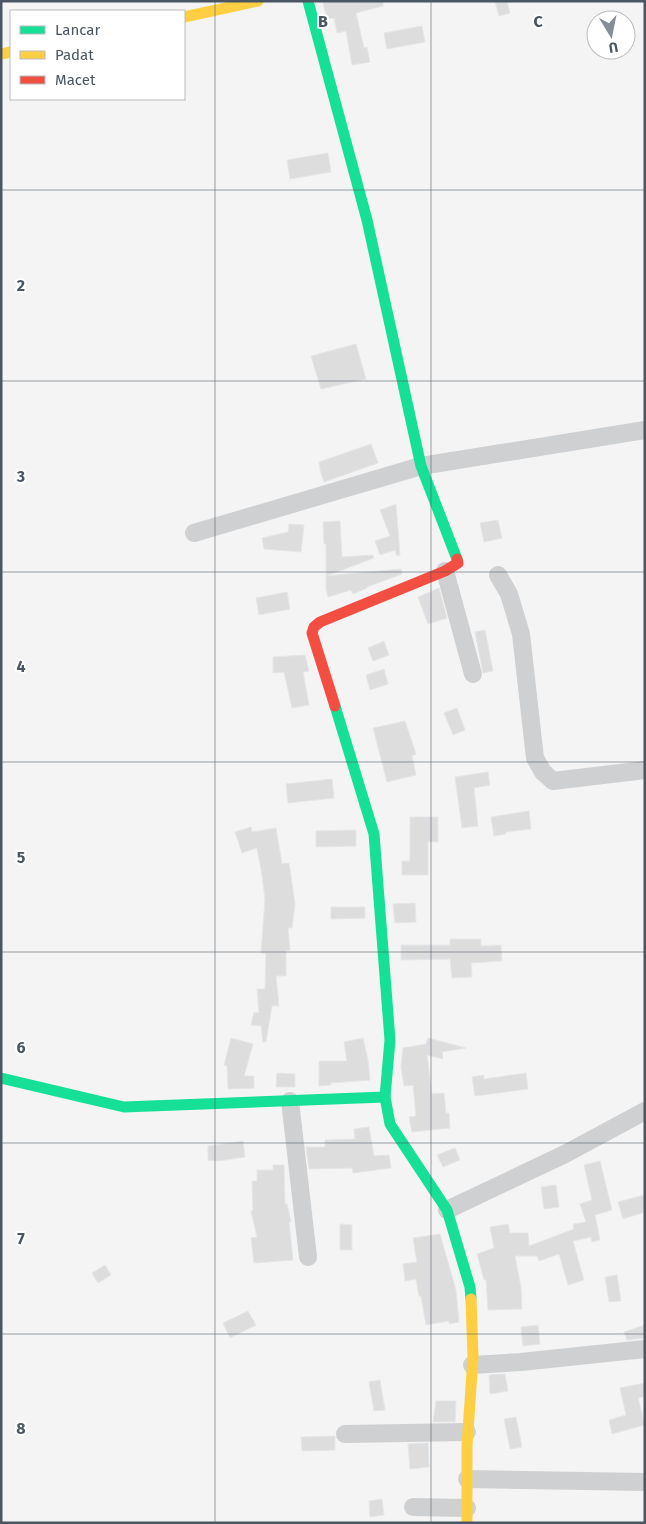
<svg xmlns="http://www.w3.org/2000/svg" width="646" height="1524" font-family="'Fira Sans',sans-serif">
	<rect width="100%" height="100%" fill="#f4f4f4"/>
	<!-- building -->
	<g fill="#ddddde" stroke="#e5e6e7">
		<path d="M334 1H383V6L356 13 364 48 367 47 370 62 352 65 346 31 337 33 334 18 327 19 323 3Z"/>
		<path d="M495 1H507L510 13 499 16Z"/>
		<path d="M422 26 425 42 387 49 384 33Z"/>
		<path d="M328 153 331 172 290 179 287 160Z"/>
		<path d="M356 344 366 379 321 389 311 356Z"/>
		<path d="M371 444 378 463 324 482 320 470 319 462Z"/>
		<path d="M396 504 400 555 397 556 395 550 380 555 375 541 390 536 380 510Z"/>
		<path d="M498 520 502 538 484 542 480 523Z"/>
		<path d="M340 521 342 557 373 555 374 558 326 576V544H324L323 522Z"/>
		<path d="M289 524 304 525 301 552 264 549 262 538 288 532Z"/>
		<path d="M401 569 402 574 367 587V588L353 594 351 590 328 597 326 589V576Z"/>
		<path d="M439 588 447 618 428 624 418 597Z"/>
		<path d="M287 592 290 609 259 615 256 598Z"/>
		<path d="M485 630 493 671 483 673 475 632Z"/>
		<path d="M384 641 389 655 373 661 368 648Z"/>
		<path d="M305 655 309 671 303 672 309 705 292 708 284 672 273 673V657Z"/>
		<path d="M384 669 388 684 370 690 366 675Z"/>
		<path d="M457 708 465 730 453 735 444 713Z"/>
		<path d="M405 721 416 754 412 756 416 775 387 782 373 728Z"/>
		<path d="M488 772 490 785 474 788 478 826 462 828 455 777Z"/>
		<path d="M332 779 334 798 288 803 286 784Z"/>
		<path d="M529 811 531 829 506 832V834L494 836 491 817Z"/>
		<path d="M410 817H438V842H428V875H402V861H410Z"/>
		<path d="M251 827 252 832 276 828 282 864 289 863 295 904 292 928H288L290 950 286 951V976H276L279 1006H272L266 1042H263L261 1026 251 1025 254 1012 259 1013 257 989H265L266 953H261L265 900 262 875 257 848 242 853 235 832Z"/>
		<path d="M356 830V846L316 847V831Z"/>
		<path d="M415 903 416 922 395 923 393 904Z"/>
		<path d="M331 907H365V918L331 919Z"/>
		<path d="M450 939H481V946L501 945 502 961 471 963 472 977 452 978 450 959 401 960V945H450Z"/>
		<path d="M231 1038 253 1044 244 1076H254V1088L228 1089 227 1066 224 1065Z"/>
		<path d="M363 1038 368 1060 370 1080 331 1083V1085L319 1086V1061H347L344 1042Z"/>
		<path d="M428 1038 466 1048 442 1052 443 1059 427 1055 432 1094 444 1093 446 1113H449L450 1128 412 1132 409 1117 416 1116 413 1085 404 1086 401 1067 403 1048 426 1044Z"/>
		<path d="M277 1073 295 1074V1087H276Z"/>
		<path d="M526 1073 528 1089 475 1096 472 1077 484 1075V1079Z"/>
		<path d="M369 1127 374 1156 389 1155 391 1168 353 1173 352 1168 309 1169 306 1147H325V1140L355 1139 354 1129Z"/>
		<path d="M243 1141 245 1157 219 1161 208 1160V1146Z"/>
		<path d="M455 1148 460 1160 443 1167 437 1155Z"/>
		<path d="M600 1161 612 1210 595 1215 600 1240 592 1242 591 1237 573 1241 584 1280 568 1285 559 1254 539 1261 537 1256H515L521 1287 522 1309 488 1310 486 1280H484L477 1254 494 1248 490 1227 508 1224 510 1233H528L529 1246 574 1229 573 1224 586 1222 580 1204 592 1200 584 1165Z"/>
		<path d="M273 1165H284L285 1204H287L291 1222H289L293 1260 254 1263 251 1238 257 1237 251 1211H253L252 1181H257V1170H273Z"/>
		<path d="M556 1185 559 1207 544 1209 541 1187Z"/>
		<path d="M645 1195V1212L623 1219 618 1202Z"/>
		<path d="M340 1224 352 1225V1250H340Z"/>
		<path d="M440 1234 456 1290 459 1322 449 1324V1321L426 1325 421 1296H419L416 1279 405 1281 403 1264 417 1262 413 1238Z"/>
		<path d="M105 1265 111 1275 98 1283 92 1273Z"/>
		<path d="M617 1275 621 1301 609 1302 605 1277Z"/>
		<path d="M248 1311 256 1325 230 1338 223 1323Z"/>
		<path d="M538 1325 540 1344 523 1346 521 1327Z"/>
		<path d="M645 1325V1338L627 1340 624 1332Z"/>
		<path d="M505 1374 508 1391 490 1394 489 1375Z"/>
		<path d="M380 1380 385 1410 374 1411 369 1382Z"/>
		<path d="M645 1383V1396L638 1398 645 1425 612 1434 609 1420 626 1415 620 1388Z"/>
		<path d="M436 1401H456L455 1422H433Z"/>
		<path d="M516 1417 522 1447 510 1449 504 1419Z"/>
		<path d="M335 1436V1450L302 1451 301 1437Z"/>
		<path d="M428 1443 429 1467 410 1469 408 1444Z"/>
		<path d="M382 1499 384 1515 370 1517 369 1501Z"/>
	</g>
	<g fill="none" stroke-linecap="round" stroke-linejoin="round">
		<!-- street -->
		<g stroke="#ced0d2" stroke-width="18">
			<path d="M194 533 421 466 645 430"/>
			<path d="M445 571 473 674"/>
			<path d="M498 575 509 594 521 634 535 758 543 772 553 781 645 770"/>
			<path d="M290 1101 308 1257"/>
			<path d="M447 1210 565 1154 645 1111"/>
			<path d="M472 1365 521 1362 645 1349"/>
			<path d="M345 1434 467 1432"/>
			<path d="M467 1479 645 1482"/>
			<path d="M413 1507 467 1508"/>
		</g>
		<!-- fast -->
		<g stroke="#16e098" stroke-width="11">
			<path d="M308 1 367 220 421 466 457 559"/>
			<path d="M335 706 374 834 390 1040 385 1097 390 1124 447 1210 470 1287 471 1299"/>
			<path d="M1 1078 124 1107 385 1097"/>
		</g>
		<!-- slow -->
		<g stroke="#ffcf43" stroke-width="11">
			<path d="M184 17 258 1"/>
			<path d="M1 54 11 52"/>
			<path d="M467 1523V1446L473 1357 471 1299"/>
		</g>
		<!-- jam -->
		<path stroke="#f24e42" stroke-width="11" d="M335 706 312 633 314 627 320 622 445 571 458 563 457 559"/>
	</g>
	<!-- grid -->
	<path fill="none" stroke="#4a5661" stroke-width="1" stroke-opacity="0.55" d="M215 1V1523M431 1V1523M1 190H645M1 381H645M1 572H645M1 762H645M1 952H645M1 1143H645M1 1334H645"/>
	<g font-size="16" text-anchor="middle" font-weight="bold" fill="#4a5661" stroke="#fff" stroke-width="4" stroke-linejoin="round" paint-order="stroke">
		<text x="323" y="27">B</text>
		<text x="538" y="27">C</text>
		<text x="21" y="291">2</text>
		<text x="21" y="482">3</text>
		<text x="21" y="672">4</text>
		<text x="21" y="863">5</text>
		<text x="21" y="1053">6</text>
		<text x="21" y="1244">7</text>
		<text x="21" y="1434">8</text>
	</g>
	<!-- border -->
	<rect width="646" height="1524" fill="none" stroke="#4a5661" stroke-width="5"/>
	<!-- legend -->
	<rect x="10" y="10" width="175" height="90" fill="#ffffff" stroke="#b7bbc0"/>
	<rect x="20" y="26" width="25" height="8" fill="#16e098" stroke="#b7bbc0"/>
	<text x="55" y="35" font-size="15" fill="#4a5661">Lancar</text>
	<rect x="20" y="51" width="25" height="8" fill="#ffcf43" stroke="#b7bbc0"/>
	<text x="55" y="60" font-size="15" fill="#4a5661">Padat</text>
	<rect x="20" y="76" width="25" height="8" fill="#f24e42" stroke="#b7bbc0"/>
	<text x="55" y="85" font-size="15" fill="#4a5661">Macet</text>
	<!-- north arrow -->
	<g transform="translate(611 35) rotate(170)"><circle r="24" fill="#ffffff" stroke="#b7bbc0"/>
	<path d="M0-4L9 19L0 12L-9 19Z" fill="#868d94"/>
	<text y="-8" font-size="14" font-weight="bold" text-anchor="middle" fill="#4a5661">U</text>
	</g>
</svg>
